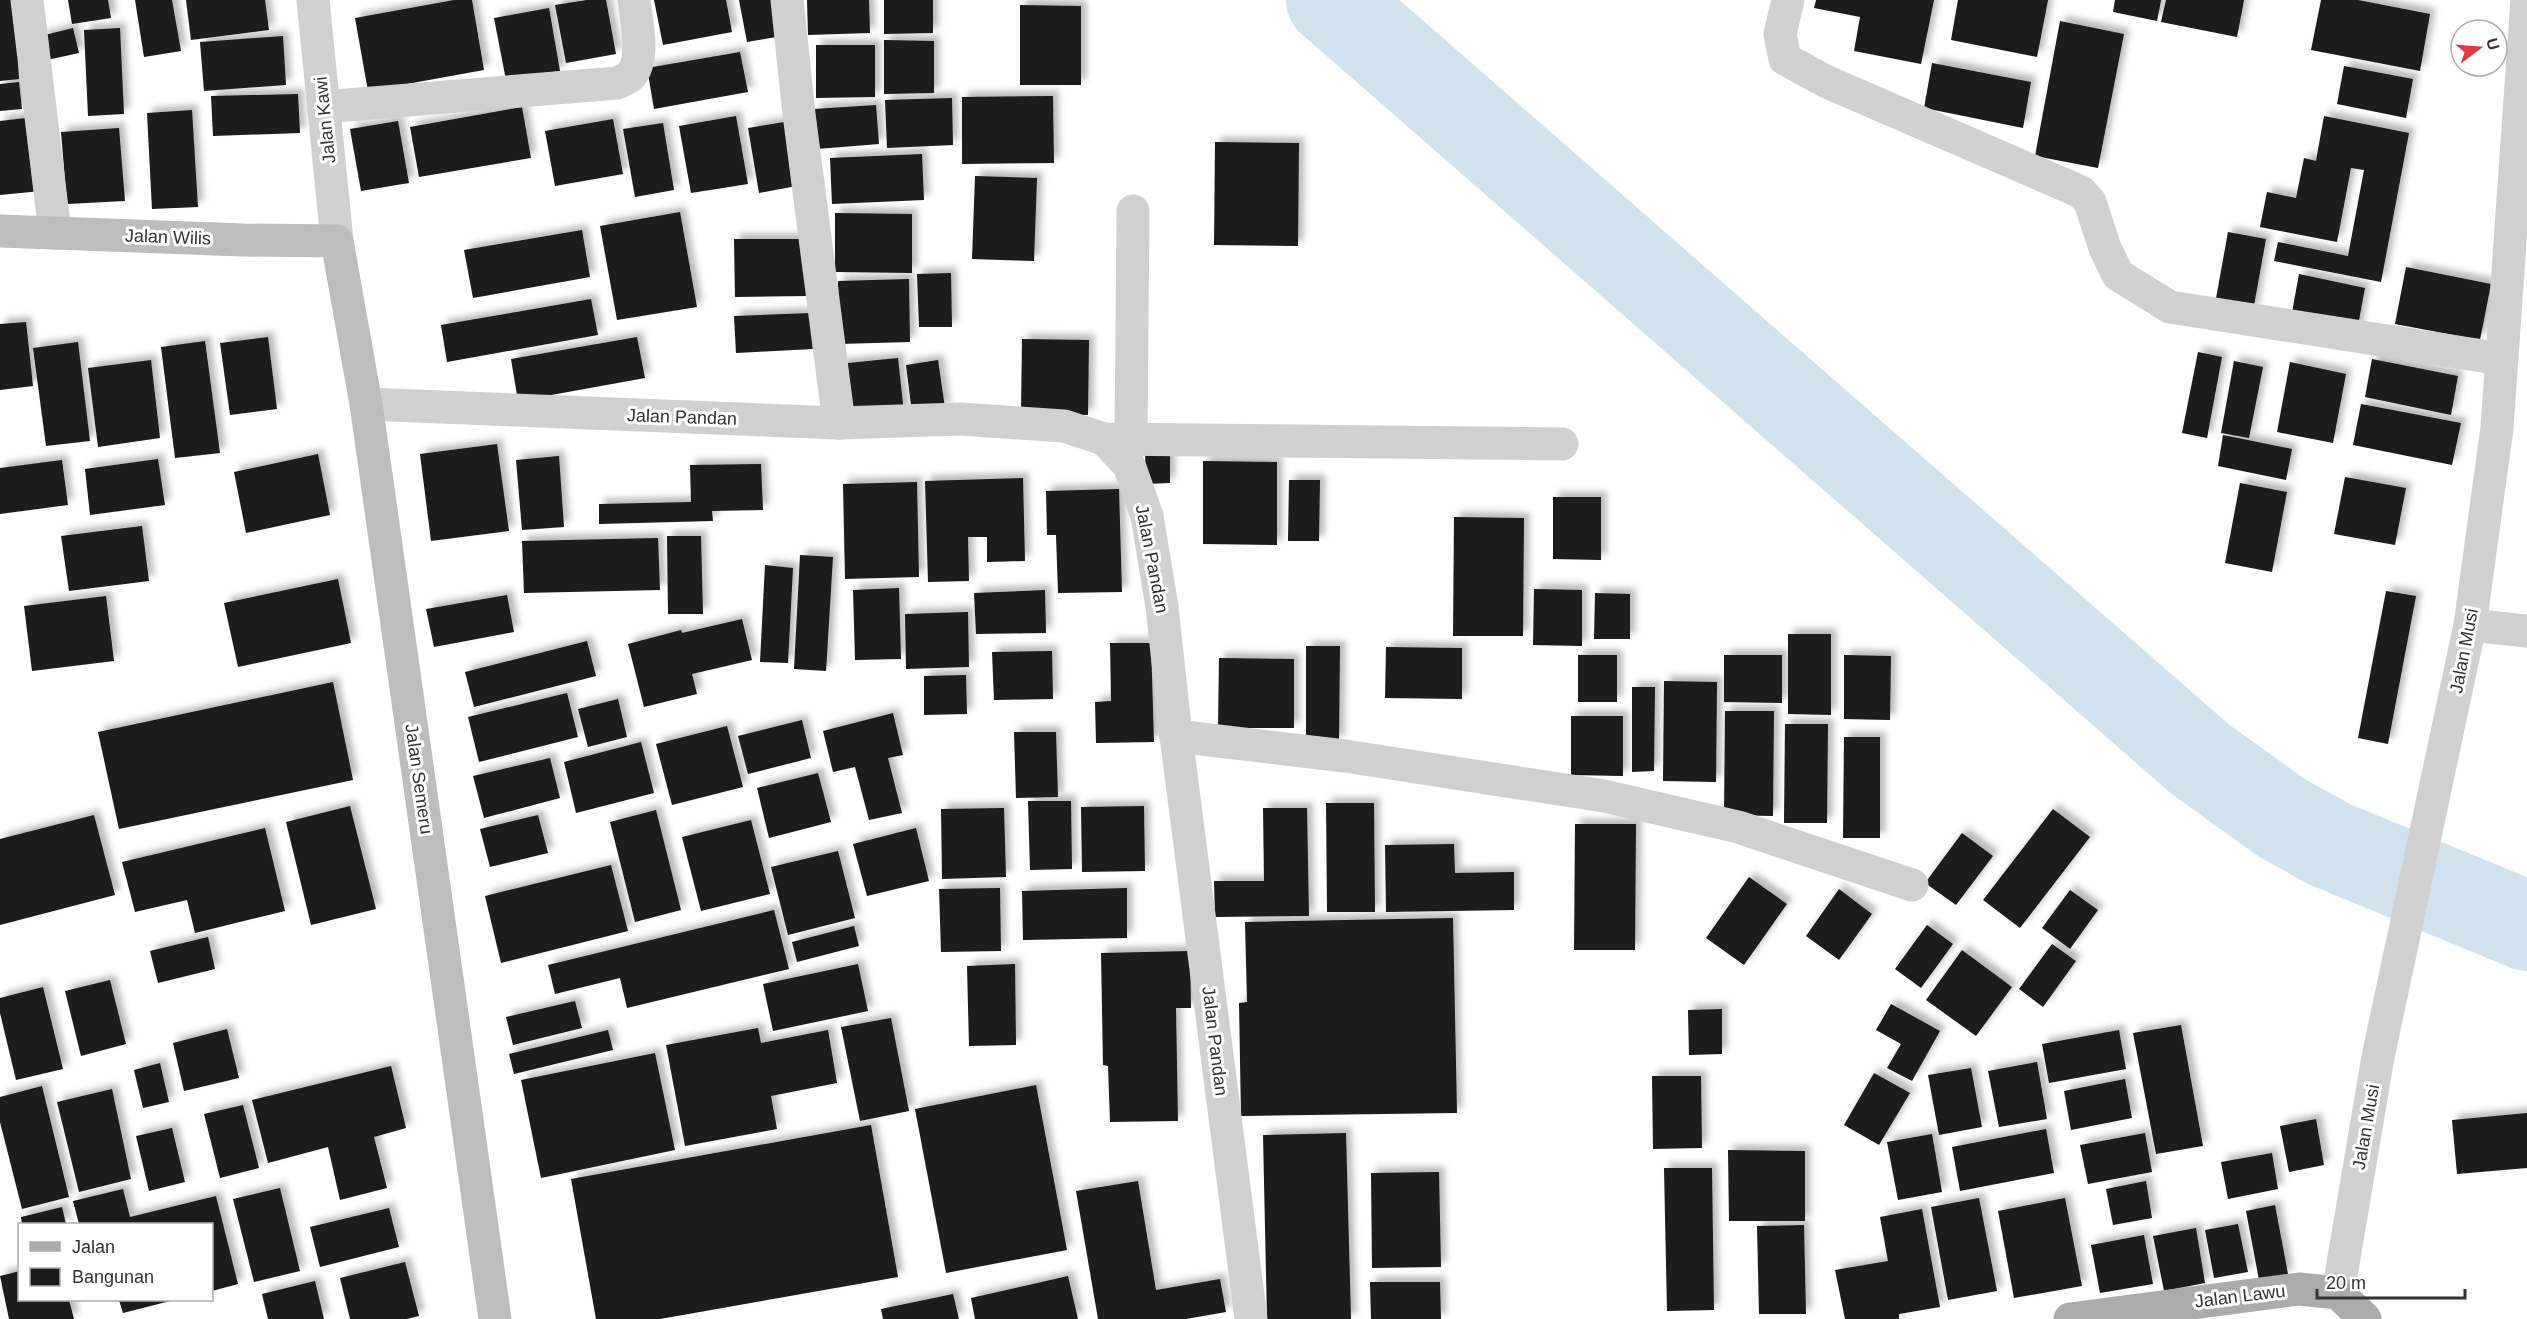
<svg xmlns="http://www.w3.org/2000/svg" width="2527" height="1319" font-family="Arial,sans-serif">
	<defs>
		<filter id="shadow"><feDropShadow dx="5.5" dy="-5.5" stdDeviation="3" flood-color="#0004"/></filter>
	</defs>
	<rect width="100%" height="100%" fill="#fff"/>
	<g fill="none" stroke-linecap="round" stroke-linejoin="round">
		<!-- river -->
		<path stroke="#cfe2ee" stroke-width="90" d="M1331 0 2200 759 2282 818 2329 844 2527 926"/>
	</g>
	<!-- building -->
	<g fill="#1a1a1a" filter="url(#shadow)">
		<path d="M0 0H17L24 59 18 60 19 79 0 81Z"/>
		<path d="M68 0H108L111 18 72 24Z"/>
		<path d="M135 0H172L181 51 144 57Z"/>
		<path d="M186 0H265L269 30 191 40Z"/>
		<path d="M454 0H472L484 70 368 91 355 18Z"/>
		<path d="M587 0H606L616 54 566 63 555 5Z"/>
		<path d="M654 0H726L732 32 663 45Z"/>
		<path d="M739 0H782L788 35 747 42Z"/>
		<path d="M807 0H869L870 33 808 35Z"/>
		<path d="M884 0H933V33L884 34Z"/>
		<path d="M1816 0H1934L1921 64 1854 51 1860 17 1814 8Z"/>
		<path d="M1958 0H2048L2037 57 1951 40Z"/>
		<path d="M2115 0H2161L2157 21 2113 12Z"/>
		<path d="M2166 0H2244L2237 37 2161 22Z"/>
		<path d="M2321 0H2358L2430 14 2420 71 2311 50Z"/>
		<path d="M1020 5 1081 6V85H1020Z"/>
		<path d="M549 8 560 71 506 80 494 18Z"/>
		<path d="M2060 21 2124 34 2098 168 2035 156Z"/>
		<path d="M73 28 79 53 47 60 41 36Z"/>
		<path d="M120 28 124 114 88 116 84 30Z"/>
		<path d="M283 36 286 85 204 91 200 42Z"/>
		<path d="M884 40 934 41V93L884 94Z"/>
		<path d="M816 45H875V97L816 98Z"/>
		<path d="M740 52 748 92 654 109 647 68Z"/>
		<path d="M1932 63 2031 82 2023 128 1924 108Z"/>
		<path d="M2344 66 2413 79 2406 118 2337 104Z"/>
		<path d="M19 82 22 109 0 111V84Z"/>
		<path d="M298 94 300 133 213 136 211 96Z"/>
		<path d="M1053 96 1054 163 962 164V97Z"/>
		<path d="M952 98 953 145 887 148 885 100Z"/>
		<path d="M876 105 879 144 817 149 814 109Z"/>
		<path d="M522 107 531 158 419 177 410 127Z"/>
		<path d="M192 110 198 207 152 209 147 113Z"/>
		<path d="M736 116 748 184 691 193 679 126Z"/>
		<path d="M2324 116 2409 133 2381 282 2274 261 2278 242 2348 256 2364 170 2351 168 2337 242 2260 227 2267 192 2296 198 2304 158 2316 161Z"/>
		<path d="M34 117 41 191 0 195V121Z"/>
		<path d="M613 119 623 174 555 186 545 131Z"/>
		<path d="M796 120 807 184 759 193 748 128Z"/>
		<path d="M398 121 409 183 361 191 350 129Z"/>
		<path d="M663 123 674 190 635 197 623 129Z"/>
		<path d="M119 128 125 201 67 204 61 132Z"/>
		<path d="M1215 142 1299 143 1298 246 1214 245Z"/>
		<path d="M922 154 924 200 832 204 830 158Z"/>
		<path d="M975 176 1037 178 1034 261 972 259Z"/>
		<path d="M680 212 697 307 617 320 600 226Z"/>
		<path d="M835 213 912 214V273L835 272Z"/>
		<path d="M582 230 590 277 473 298 464 250Z"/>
		<path d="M2228 232 2266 239 2253 311 2215 304Z"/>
		<path d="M734 239H808L809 296 735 297Z"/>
		<path d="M2406 267 2491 284 2480 340 2395 324Z"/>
		<path d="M951 273 952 327H919L917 274Z"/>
		<path d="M2299 274 2365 288 2357 331 2291 318Z"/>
		<path d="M909 279 910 342 839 344 838 281Z"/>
		<path d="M591 299 598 335 447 362 441 325Z"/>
		<path d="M811 313 813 349 736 353 734 316Z"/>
		<path d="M26 322 33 386 0 390V324Z"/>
		<path d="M268 337 277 409 230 415 220 343Z"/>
		<path d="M637 337 645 378 518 401 511 359Z"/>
		<path d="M1022 339 1089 340 1088 415 1021 414Z"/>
		<path d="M205 341 220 453 175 458 161 347Z"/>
		<path d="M78 342 90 441 46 446 33 348Z"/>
		<path d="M2198 352 2222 357 2207 438 2182 433Z"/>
		<path d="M898 358 904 413 845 418 838 364Z"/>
		<path d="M2372 359 2458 376 2451 415 2365 397Z"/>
		<path d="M151 360 160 438 98 447 88 368Z"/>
		<path d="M938 360 945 408 912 413 906 365Z"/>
		<path d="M2234 361 2263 367 2249 438 2221 433Z"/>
		<path d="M2290 362 2346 374 2333 443 2277 432Z"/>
		<path d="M2361 404 2461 423 2452 465 2353 445Z"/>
		<path d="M2223 435 2292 449 2286 480 2218 466Z"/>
		<path d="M497 444 509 531 431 541 420 454Z"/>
		<path d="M1145 453H1170V483L1146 484Z"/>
		<path d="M318 454 330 515 246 533 234 472Z"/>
		<path d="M559 456 564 527 522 530 516 460Z"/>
		<path d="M158 459 165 505 90 515 85 469Z"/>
		<path d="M62 460 68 505 0 514V468Z"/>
		<path d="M1203 461 1277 462V545L1203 544Z"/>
		<path d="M761 464 763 510 712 511 713 521 599 524V504L691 502 690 465Z"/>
		<path d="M2345 477 2406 488 2395 545 2334 534Z"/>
		<path d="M1023 478 1025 561 987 562V537H968L969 581 928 582 925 481Z"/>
		<path d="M1289 480H1320L1319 541H1288Z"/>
		<path d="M917 482 919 577 845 579 843 484Z"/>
		<path d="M2240 483 2287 492 2272 572 2225 563Z"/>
		<path d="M1119 489 1122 592 1058 593 1056 535H1047L1046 491Z"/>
		<path d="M1553 497H1601V560L1553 559Z"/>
		<path d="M1454 517 1524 518 1523 636H1453Z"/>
		<path d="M142 526 149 581 69 591 61 536Z"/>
		<path d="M667 536H701L703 614H668Z"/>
		<path d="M658 538 660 590 524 593 522 541Z"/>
		<path d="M800 555 833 557 826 671 794 669Z"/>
		<path d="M765 565 793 568 788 663 760 662Z"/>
		<path d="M338 579 351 643 238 667 224 603Z"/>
		<path d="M899 588 901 659 855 660 853 590Z"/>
		<path d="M1534 589 1582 590V646L1533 645Z"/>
		<path d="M1045 590 1046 633 976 634 974 593Z"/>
		<path d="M2386 591 2416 596 2388 744 2358 738Z"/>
		<path d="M1595 593 1630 594V639H1594Z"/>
		<path d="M507 595 514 632 434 647 426 609Z"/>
		<path d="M106 596 114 661 32 671 24 606Z"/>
		<path d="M968 612 969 667 906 669 905 614Z"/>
		<path d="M742 619 752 660 692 674 697 694 644 707 628 644 681 630 682 633Z"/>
		<path d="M1788 634H1831V715L1788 714Z"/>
		<path d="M587 641 596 676 474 707 465 672Z"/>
		<path d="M1110 643H1151L1154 742 1096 743 1095 702 1111 701Z"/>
		<path d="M1306 646H1340L1339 741 1306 740Z"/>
		<path d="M1386 647 1462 648V699L1385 698Z"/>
		<path d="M1052 651 1053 699 994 700 992 652Z"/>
		<rect x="1578" y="655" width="39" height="47"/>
		<path d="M1724 655H1782V703L1724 702Z"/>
		<path d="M1844 655 1891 656 1890 720 1844 719Z"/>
		<path d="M1219 658 1294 659V728H1218Z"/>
		<path d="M966 675 967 714 924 715V676Z"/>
		<path d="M1664 681 1717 682 1716 782 1663 781Z"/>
		<path d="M333 682 353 780 119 829 98 732Z"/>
		<path d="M1632 687H1655L1654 771 1632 772Z"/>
		<path d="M567 693 578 737 479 762 468 717Z"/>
		<path d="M618 699 627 737 588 747 578 709Z"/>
		<path d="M1725 711H1774L1773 816 1724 815Z"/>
		<path d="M893 713 903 755 888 758 902 813 869 820 855 767 833 772 823 731Z"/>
		<path d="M1571 716H1623V776L1571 775Z"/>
		<path d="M802 720 811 758 748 774 738 736Z"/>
		<path d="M1785 724H1828L1827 823H1784Z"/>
		<path d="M727 726 743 787 672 805 656 744Z"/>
		<path d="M1014 732H1056L1058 797 1016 798Z"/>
		<path d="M1844 737H1880V838H1843Z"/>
		<path d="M641 742 654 793 576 813 564 762Z"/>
		<path d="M550 758 560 798 484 818 473 776Z"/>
		<path d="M818 773 831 822 769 838 757 788Z"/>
		<path d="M1028 801H1071L1072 869 1030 870Z"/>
		<path d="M1326 803H1374L1375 912H1327Z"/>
		<path d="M350 806 376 909 311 925 286 822Z"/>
		<path d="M1144 806 1145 871 1082 872 1081 807Z"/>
		<path d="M1004 808 1006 877 942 879 941 809Z"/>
		<path d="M1263 808H1307L1309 916 1215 917 1214 881H1264Z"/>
		<path d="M2053 809 2090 837 2020 928 1983 900Z"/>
		<path d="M656 810 681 910 635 922 610 822Z"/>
		<path d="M94 815 115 895 0 925V839Z"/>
		<path d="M538 815 548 853 490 867 480 829Z"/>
		<path d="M751 820 770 894 701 911 682 837Z"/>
		<path d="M1575 824H1636L1635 950H1574Z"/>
		<path d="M265 828 285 911 195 933 187 900 135 912 122 862Z"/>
		<path d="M916 828 929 881 867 896 853 844Z"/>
		<path d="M1962 833 1993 856 1956 905 1925 883Z"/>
		<path d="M1454 844 1455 873 1514 872V910L1386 912 1385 845Z"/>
		<path d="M838 851 855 918 788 935 771 867Z"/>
		<path d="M611 865 628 931 501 963 485 896Z"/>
		<path d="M1749 877 1787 904 1744 965 1706 938Z"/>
		<path d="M1000 888 1001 951 941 952 939 889Z"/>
		<path d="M1127 888V938L1023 940 1022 891Z"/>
		<path d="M1839 889 1872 914 1839 960 1806 936Z"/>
		<path d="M2070 890 2098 910 2070 949 2042 928Z"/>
		<path d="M774 910 789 969 627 1008 620 978 555 994 548 965Z"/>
		<path d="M1453 918 1457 1113 1241 1116 1239 1003 1247 1002 1245 922Z"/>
		<path d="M1927 925 1953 944 1921 988 1895 969Z"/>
		<path d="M854 926 859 946 797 962 792 942Z"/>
		<path d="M208 937 215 969 158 983 150 951Z"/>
		<path d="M2052 944 2076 961 2043 1007 2019 989Z"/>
		<path d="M1962 950 2012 987 1976 1036 1926 1000Z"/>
		<path d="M1190 951 1191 1008H1176L1178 1121 1110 1122 1108 1066 1103 1065 1101 953Z"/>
		<path d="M858 964 868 1011 773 1031 763 984Z"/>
		<path d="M1015 964 1016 1045 969 1046 967 966Z"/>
		<path d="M110 980 126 1044 81 1056 65 991Z"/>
		<path d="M43 987 63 1069 16 1080 0 1013V998Z"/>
		<path d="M575 1001 582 1028 513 1045 506 1017Z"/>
		<path d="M1891 1004 1940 1031 1912 1081 1887 1068 1901 1044 1876 1030Z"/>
		<path d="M1722 1009V1054L1689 1055 1688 1010Z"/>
		<path d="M891 1018 909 1111 860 1121 841 1027Z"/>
		<path d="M2181 1025 2203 1146 2156 1154 2133 1033Z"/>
		<path d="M758 1028 761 1043 828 1030 837 1083 771 1096 777 1129 685 1146 666 1045Z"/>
		<path d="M227 1029 239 1078 184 1091 173 1043Z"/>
		<path d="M608 1030 613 1050 514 1074 509 1054Z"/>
		<path d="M2119 1030 2126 1069 2049 1083 2042 1044Z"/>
		<path d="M655 1053 675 1150 541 1178 521 1080Z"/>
		<path d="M2037 1062 2047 1119 1999 1127 1988 1071Z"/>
		<path d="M160 1063 169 1102 143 1108 134 1070Z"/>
		<path d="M391 1066 406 1128 374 1137 387 1188 340 1200 328 1147 268 1163 252 1100Z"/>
		<path d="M1971 1068 1982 1127 1939 1135 1928 1075Z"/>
		<path d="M1874 1073 1910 1093 1879 1145 1844 1125Z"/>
		<path d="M1652 1076H1701L1702 1148 1653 1149Z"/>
		<path d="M2125 1079 2132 1118 2071 1130 2064 1091Z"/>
		<path d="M1036 1085 1067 1250 946 1273 915 1109Z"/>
		<path d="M42 1086 69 1197 22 1209 0 1122V1097Z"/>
		<path d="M112 1089 131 1179 79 1192 57 1102Z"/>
		<path d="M243 1105 259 1168 220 1178 204 1114Z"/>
		<path d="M2527 1113V1168L2457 1174 2452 1120Z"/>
		<path d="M2316 1119 2324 1165 2289 1172 2280 1126Z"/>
		<path d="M871 1125 898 1277 660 1319H596L571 1179Z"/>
		<path d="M172 1128 185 1182 149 1191 136 1136Z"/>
		<path d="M2046 1129 2054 1173 1960 1191 1952 1147Z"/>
		<path d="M1346 1133 1351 1319H1267L1263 1135Z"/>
		<path d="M2145 1133 2152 1172 2088 1184 2080 1145Z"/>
		<path d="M1932 1134 1942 1192 1898 1200 1887 1142Z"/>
		<path d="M1728 1150 1805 1151V1221H1729Z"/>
		<path d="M2272 1153 2278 1189 2228 1199 2221 1162Z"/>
		<path d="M1664 1168H1712L1714 1310 1667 1311Z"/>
		<path d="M1439 1172 1441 1267 1372 1268 1371 1173Z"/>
		<path d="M1138 1181 1156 1290 1220 1279 1226 1312 1186 1319H1098L1076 1191Z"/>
		<path d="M2146 1181 2152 1218 2113 1225 2106 1189Z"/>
		<path d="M280 1188 300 1271 254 1282 233 1199Z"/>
		<path d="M123 1189 130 1217 216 1196 238 1284 212 1291V1224H79L73 1201Z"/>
		<path d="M1979 1198 1997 1291 1948 1300 1931 1207Z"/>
		<path d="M2065 1198 2082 1286 2014 1298 1998 1211Z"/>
		<path d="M2275 1205 2288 1274 2259 1280 2246 1211Z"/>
		<path d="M62 1207 66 1224H22L21 1217Z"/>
		<path d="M389 1208 399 1247 320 1267 310 1227Z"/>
		<path d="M1922 1209 1940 1307 1899 1314V1319H1845L1835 1270 1888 1261 1880 1217Z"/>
		<path d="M2238 1224 2248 1272 2214 1278 2205 1230Z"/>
		<path d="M1804 1225 1806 1314H1759L1757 1226Z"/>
		<path d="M2196 1228 2205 1283 2164 1291 2153 1236Z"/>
		<path d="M2144 1235 2153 1284 2100 1293 2091 1245Z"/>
		<path d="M405 1262 419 1316 407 1319H350L340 1278Z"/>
		<path d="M20 1271V1300H69L74 1319H9L0 1276Z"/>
		<path d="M1068 1276 1078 1319H975L971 1298Z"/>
		<path d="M315 1281 324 1319H268L262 1294Z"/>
		<path d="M1370 1282H1440L1441 1319H1371Z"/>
		<path d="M953 1294 959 1319H883L881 1309Z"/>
		<path d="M119 1300H174L123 1313Z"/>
	</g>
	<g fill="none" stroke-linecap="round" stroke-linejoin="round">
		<!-- minor -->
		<g stroke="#d0d0d0" stroke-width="33">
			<path d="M27 0 55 233"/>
			<path d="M313 0 337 241"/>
			<path d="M787 0 799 114 839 423"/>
			<path d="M1788 0 1780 34 1785 59 1825 81 2081 192 2090 202 2105 248 2118 275 2170 307 2502 359"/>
			<path d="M323 107 617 83C621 81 627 79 630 76 646 61 636 19 634 0"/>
			<path d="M366 404 839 423 960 419 1064 426 1104 439 1129 465 1147 516 1162 607 1176 736 1251 1319"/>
			<path d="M1104 439 1562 444"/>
			<path d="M1131 439 1133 211"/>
			<path d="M2470 625 2527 631"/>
			<path d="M1176 736 1345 756 1604 796 1738 827 1912 885"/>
			<path d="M2338 1293 2378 1057 2470 625 2497 428 2527 0"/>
		</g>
		<!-- secondary -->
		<path stroke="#bdbdbd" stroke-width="33" d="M0 231 243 240 337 241 366 404 380 503 495 1319"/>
		<!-- primary -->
		<path stroke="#ababab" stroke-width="33" d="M2070 1319 2299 1289 2338 1293 2365 1319"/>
	</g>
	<g text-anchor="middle" stroke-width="6" stroke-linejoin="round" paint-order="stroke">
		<!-- street labels -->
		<g font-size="18" fill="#333" stroke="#fff">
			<text transform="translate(325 120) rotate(-96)" y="6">Jalan Kawi</text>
			<text transform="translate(168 237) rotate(2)" y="6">Jalan Wilis</text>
			<text transform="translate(682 417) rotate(2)" y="6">Jalan Pandan</text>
			<text transform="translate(1152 559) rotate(79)" y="6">Jalan Pandan</text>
			<text transform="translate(2464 651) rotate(-79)" y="6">Jalan Musi</text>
			<text transform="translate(419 779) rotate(82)" y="6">Jalan Semeru</text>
			<text transform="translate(1215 1041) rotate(83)" y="6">Jalan Pandan</text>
			<text transform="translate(2366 1127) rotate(-80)" y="6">Jalan Musi</text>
			<text transform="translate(2240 1296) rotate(-7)" y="6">Jalan Lawu</text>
		</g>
	</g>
	<!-- legend -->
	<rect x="18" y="1223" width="195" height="78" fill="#ffffff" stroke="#adadad" stroke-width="1.5"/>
	<rect x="30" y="1242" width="30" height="9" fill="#ababab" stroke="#adadad" stroke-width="1.5"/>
	<text x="72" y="1253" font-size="18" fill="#333333">Jalan</text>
	<rect x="30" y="1268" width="30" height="18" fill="#1a1a1a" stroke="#adadad" stroke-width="1.5"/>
	<text x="72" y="1283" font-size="18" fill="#333333">Bangunan</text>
	<!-- north arrow -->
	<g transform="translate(2479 48) rotate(74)"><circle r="28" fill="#ffffff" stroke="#adadad" stroke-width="1.5"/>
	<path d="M0-4.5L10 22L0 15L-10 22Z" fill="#e63946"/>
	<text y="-9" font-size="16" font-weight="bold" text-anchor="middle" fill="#333333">U</text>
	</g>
	<!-- scale -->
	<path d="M2317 1289v9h148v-9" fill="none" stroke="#333333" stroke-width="3"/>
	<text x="2326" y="1289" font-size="18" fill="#333333" stroke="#ffffff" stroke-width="4.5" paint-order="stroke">20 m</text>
</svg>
